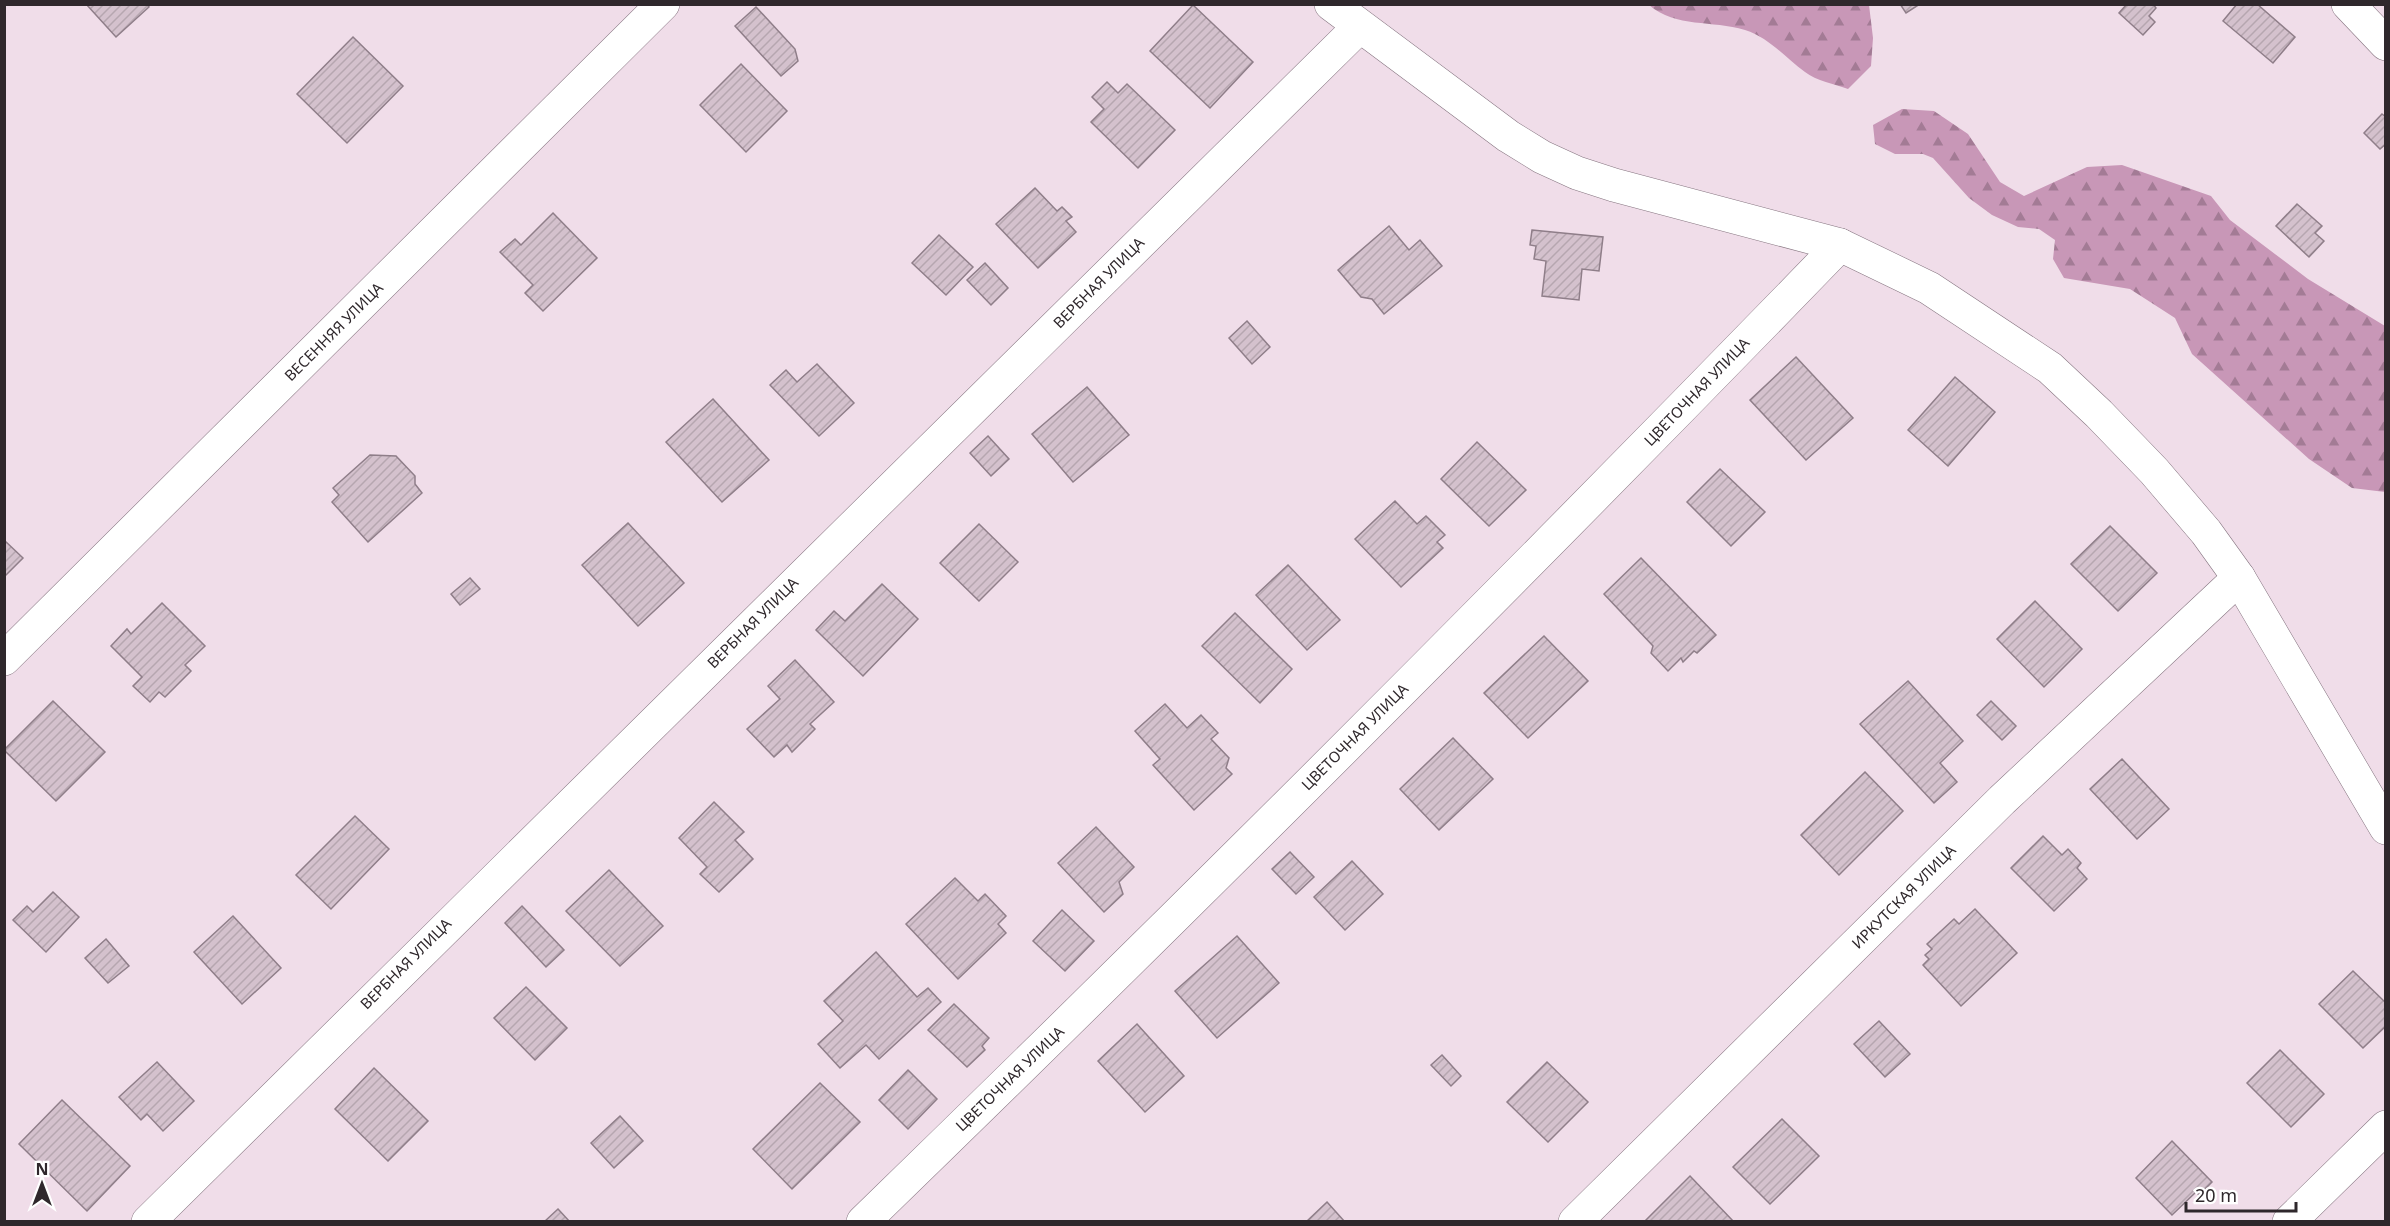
<svg xmlns="http://www.w3.org/2000/svg" width="2390" height="1226" font-family="'Noto Sans',sans-serif">
	<defs>
		<pattern id="forest-firs" width="22" height="20" patternUnits="userSpaceOnUse" patternTransform="scale(1.5)"><rect width="22" height="20" fill="#c897b7"/><path d="M5 1l3.5 6h-7zM16 11l3.5 6h-7z" fill="#a37b95"/></pattern>
		<pattern id="building-hatch" width="6" height="6" patternUnits="userSpaceOnUse" patternTransform="scale(1.5)"><rect width="6" height="6" fill="#d4c1cd"/><path d="M-1 1l2-2M0 6l6-6M5 7l2-2" fill="none" stroke="#b6a6b0"/></pattern>
	</defs>
	<rect width="100%" height="100%" fill="#f0dde9"/>
	<!-- forest -->
	<g fill="url(#forest-firs)">
		<path d="M1649 5H1869L1873 38 1871 66 1848 89C1835 84 1816 81 1805 72 1784 57 1770 38 1745 30 1712 20 1676 28 1649 5Z"/>
		<path d="M1902 109 1934 111 1968 134 2000 182 2024 196 2087 167 2122 165 2211 196 2230 220 2308 279 2385 326V492L2352 488 2309 459 2192 354 2175 318 2130 289 2064 278 2053 259 2055 240 2039 229 2018 227 1992 215 1969 198 1933 158 1923 154H1895L1875 144 1873 125Z"/>
	</g>
	<!-- building -->
	<g fill="url(#building-hatch)" stroke="#8f7e89" stroke-width="1.5">
		<path d="M86 4H147L149 7 116 37Z"/>
		<path d="M1900 4H1920L1906 13Z"/>
		<path d="M2127 4H2153L2156 8 2149 16 2155 22 2143 35 2119 13Z"/>
		<path d="M2237 4H2257L2295 37 2273 63 2223 21Z"/>
		<path d="M1193 5 1253 62 1210 108 1150 51Z"/>
		<path d="M756 7 795 49 798 61 781 76 735 26Z"/>
		<path d="M353 37 403 86 347 143 297 94Z"/>
		<path d="M741 64 787 111 746 152 700 105Z"/>
		<path d="M1107 82 1118 93 1127 84 1175 130 1138 168 1091 122 1104 109 1092 97Z"/>
		<path d="M2382 114 2386 117V144L2380 149 2364 133Z"/>
		<path d="M1035 188 1057 211 1062 207 1072 217 1066 221 1076 232 1038 268 996 224Z"/>
		<path d="M2297 204 2322 226 2315 233 2324 241 2309 257 2276 226Z"/>
		<path d="M553 213 597 258 543 311 525 293 533 285 500 252 515 239 521 245Z"/>
		<path d="M1389 226 1409 250 1420 240 1442 266 1384 314 1372 299 1361 297 1338 270Z"/>
		<path d="M1532 230 1603 237 1599 271 1582 269 1579 300 1542 296 1546 261 1534 259 1536 246 1530 245Z"/>
		<path d="M939 235 973 267 946 295 912 263Z"/>
		<path d="M985 263 1008 288 991 305 967 280Z"/>
		<path d="M1247 321 1270 347 1252 364 1229 338Z"/>
		<path d="M1796 357 1853 418 1806 460 1750 400Z"/>
		<path d="M817 364 854 403 819 436 770 385 786 370 797 382Z"/>
		<path d="M1955 377 1995 412 1948 466 1908 430Z"/>
		<path d="M1087 387 1129 435 1073 482 1032 434Z"/>
		<path d="M713 399 769 460 722 502 666 442Z"/>
		<path d="M988 436 1009 459 991 476 970 453Z"/>
		<path d="M1477 442 1526 490 1489 526 1441 479Z"/>
		<path d="M370 455 396 456 415 476V484L422 493 368 542 332 502 339 495 333 488Z"/>
		<path d="M1720 469 1765 512 1731 546 1687 502Z"/>
		<path d="M1395 501 1417 524 1426 516 1445 535 1437 542 1443 548 1401 587 1355 539Z"/>
		<path d="M628 523 684 583 638 626 582 565Z"/>
		<path d="M979 524 1018 562 979 601 940 563Z"/>
		<path d="M2110 526 2157 573 2118 611 2071 564Z"/>
		<path d="M4 540 23 558 4 577Z"/>
		<path d="M1641 558 1716 635 1697 653 1694 651 1683 662 1681 658 1668 671 1651 653 1653 646 1604 594Z"/>
		<path d="M1288 565 1340 620 1307 650 1256 595Z"/>
		<path d="M470 578 480 589 460 605 451 594Z"/>
		<path d="M882 584 918 619 863 676 816 630 834 611 845 621Z"/>
		<path d="M2035 601 2082 649 2044 687 1997 639Z"/>
		<path d="M162 603 205 646 185 665 191 671 165 697 159 692 150 702 133 686 142 677 111 646 127 629 131 634Z"/>
		<path d="M1235 613 1292 669 1260 703 1202 646Z"/>
		<path d="M1544 636 1588 681 1528 738 1484 693Z"/>
		<path d="M795 660 834 702 810 724 815 729 792 752 787 745 774 757 747 729 780 699 768 686Z"/>
		<path d="M1908 681 1963 741 1940 763 1957 782 1934 803 1860 724Z"/>
		<path d="M53 701 105 752 56 801 4 750Z"/>
		<path d="M1991 701 2016 726 2002 740 1977 715Z"/>
		<path d="M1165 704 1187 728 1201 715 1218 733 1211 739 1229 758 1226 768 1232 774 1194 810 1153 765 1160 759 1135 731Z"/>
		<path d="M1453 738 1493 779 1439 830 1400 789Z"/>
		<path d="M2122 759 2169 809 2137 839 2090 789Z"/>
		<path d="M1865 772 1903 811 1839 875 1801 835Z"/>
		<path d="M714 802 744 832 735 840 753 859 719 892 700 874 707 867 679 838Z"/>
		<path d="M355 816 389 849 331 909 296 875Z"/>
		<path d="M1096 827 1134 867 1119 882 1123 894 1104 912 1058 863Z"/>
		<path d="M2043 836 2062 855 2068 849 2081 863 2077 868 2087 879 2054 911 2011 868Z"/>
		<path d="M1290 852 1314 877 1296 894 1272 869Z"/>
		<path d="M1352 861 1383 894 1345 930 1314 897Z"/>
		<path d="M609 870 663 926 620 966 566 911Z"/>
		<path d="M955 878 978 901 985 894 1006 916 998 924 1006 933 958 979 906 924Z"/>
		<path d="M53 892 79 917 46 952 13 920 27 906 33 912Z"/>
		<path d="M522 906 564 950 546 967 505 923Z"/>
		<path d="M1975 909 2017 953 1961 1006 1923 965 1929 959 1925 955 1932 949 1927 944 1954 919 1959 924Z"/>
		<path d="M1062 910 1094 941 1065 971 1033 941Z"/>
		<path d="M233 916 281 968 242 1004 194 952Z"/>
		<path d="M1237 936 1279 983 1217 1038 1175 991Z"/>
		<path d="M106 939 129 966 108 983 85 958Z"/>
		<path d="M876 952 917 997 928 988 941 1002 879 1059 866 1045 840 1068 818 1044 843 1021 824 1001Z"/>
		<path d="M2353 971 2386 1003V1026L2363 1048 2319 1004Z"/>
		<path d="M526 987 567 1028 535 1060 494 1018Z"/>
		<path d="M954 1004 989 1038 982 1046 985 1050 967 1067 928 1030Z"/>
		<path d="M1879 1021 1910 1054 1885 1077 1854 1044Z"/>
		<path d="M1137 1024 1184 1076 1145 1112 1098 1061Z"/>
		<path d="M2280 1050 2324 1094 2291 1127 2247 1083Z"/>
		<path d="M1442 1055 1461 1076 1451 1086 1431 1065Z"/>
		<path d="M157 1062 194 1101 163 1131 147 1114 141 1120 119 1097Z"/>
		<path d="M1547 1062 1588 1102 1548 1142 1507 1102Z"/>
		<path d="M374 1068 428 1121 388 1161 335 1109Z"/>
		<path d="M908 1070 937 1099 908 1129 879 1100Z"/>
		<path d="M820 1083 860 1122 792 1189 753 1149Z"/>
		<path d="M62 1100 130 1166 87 1211 19 1144Z"/>
		<path d="M620 1116 643 1141 614 1168 591 1143Z"/>
		<path d="M1782 1119 1819 1156 1770 1204 1733 1167Z"/>
		<path d="M2172 1141 2212 1182 2199 1195 2196 1192 2172 1215 2136 1178Z"/>
		<path d="M1690 1176 1734 1222H1644Z"/>
		<path d="M1327 1202 1345 1222H1306Z"/>
		<path d="M558 1209 570 1222H544Z"/>
	</g>
	<g fill="none" stroke-linecap="round" stroke-linejoin="round">
		<defs>
			<g id="street">
				<path d="M1331 4 1508 136 1542 157 1577 173 1614 185 1840 245 1929 288 2050 368 2099 414 2154 471 2206 532 2239 578 2386 828"/>
				<path d="M2348 4 2386 44"/>
				<path d="M4 659 663 4"/>
				<path d="M148 1222 1359 27"/>
				<path d="M863 1222C1194 901 1519 576 1840 245"/>
				<path d="M1575 1222 2002 800 2239 578"/>
				<path d="M2289 1222 2386 1127"/>
			</g>
		</defs>
		<!-- street casing -->
		<use href="#street" stroke="#867580" stroke-width="34"/>
		<!-- street -->
		<use href="#street" stroke="#fff" stroke-width="33"/>
	</g>
	<g text-anchor="middle" stroke-width="6" stroke-linejoin="round" paint-order="stroke">
		<!-- street labels -->
		<g font-size="15" fill="#2f282c" stroke="#fff">
			<text transform="translate(1099 283) rotate(-45)" y="5">ВЕРБНАЯ УЛИЦА</text>
			<text transform="translate(334 332) rotate(-45)" y="5">ВЕСЕННЯЯ УЛИЦА</text>
			<text transform="translate(1697 392) rotate(-46)" y="5">ЦВЕТОЧНАЯ УЛИЦА</text>
			<text transform="translate(753 623) rotate(-45)" y="5">ВЕРБНАЯ УЛИЦА</text>
			<text transform="translate(1355 737) rotate(-45)" y="5">ЦВЕТОЧНАЯ УЛИЦА</text>
			<text transform="translate(1904 897) rotate(-45)" y="5">ИРКУТСКАЯ УЛИЦА</text>
			<text transform="translate(406 964) rotate(-45)" y="5">ВЕРБНАЯ УЛИЦА</text>
			<text transform="translate(1010 1079) rotate(-44)" y="5">ЦВЕТОЧНАЯ УЛИЦА</text>
		</g>
	</g>
	<!-- border -->
	<rect width="2390" height="1226" fill="none" stroke="#2f282c" stroke-width="12"/>
	<!-- north arrow -->
	<g transform="translate(42 1184)" stroke="#ffffff" stroke-width="4.5" paint-order="stroke">
	<path d="M0-4.5L10 22L0 15L-10 22Z" fill="#2f282c"/>
	<text y="-9" font-size="16" font-weight="bold" text-anchor="middle" fill="#2f282c">N</text>
	</g>
	<!-- scale -->
	<path d="M2186 1202v9h110v-9" fill="none" stroke="#2f282c" stroke-width="3"/>
	<text x="2195" y="1202" font-size="18" fill="#2f282c" stroke="#ffffff" stroke-width="4.5" paint-order="stroke">20 m</text>
</svg>
